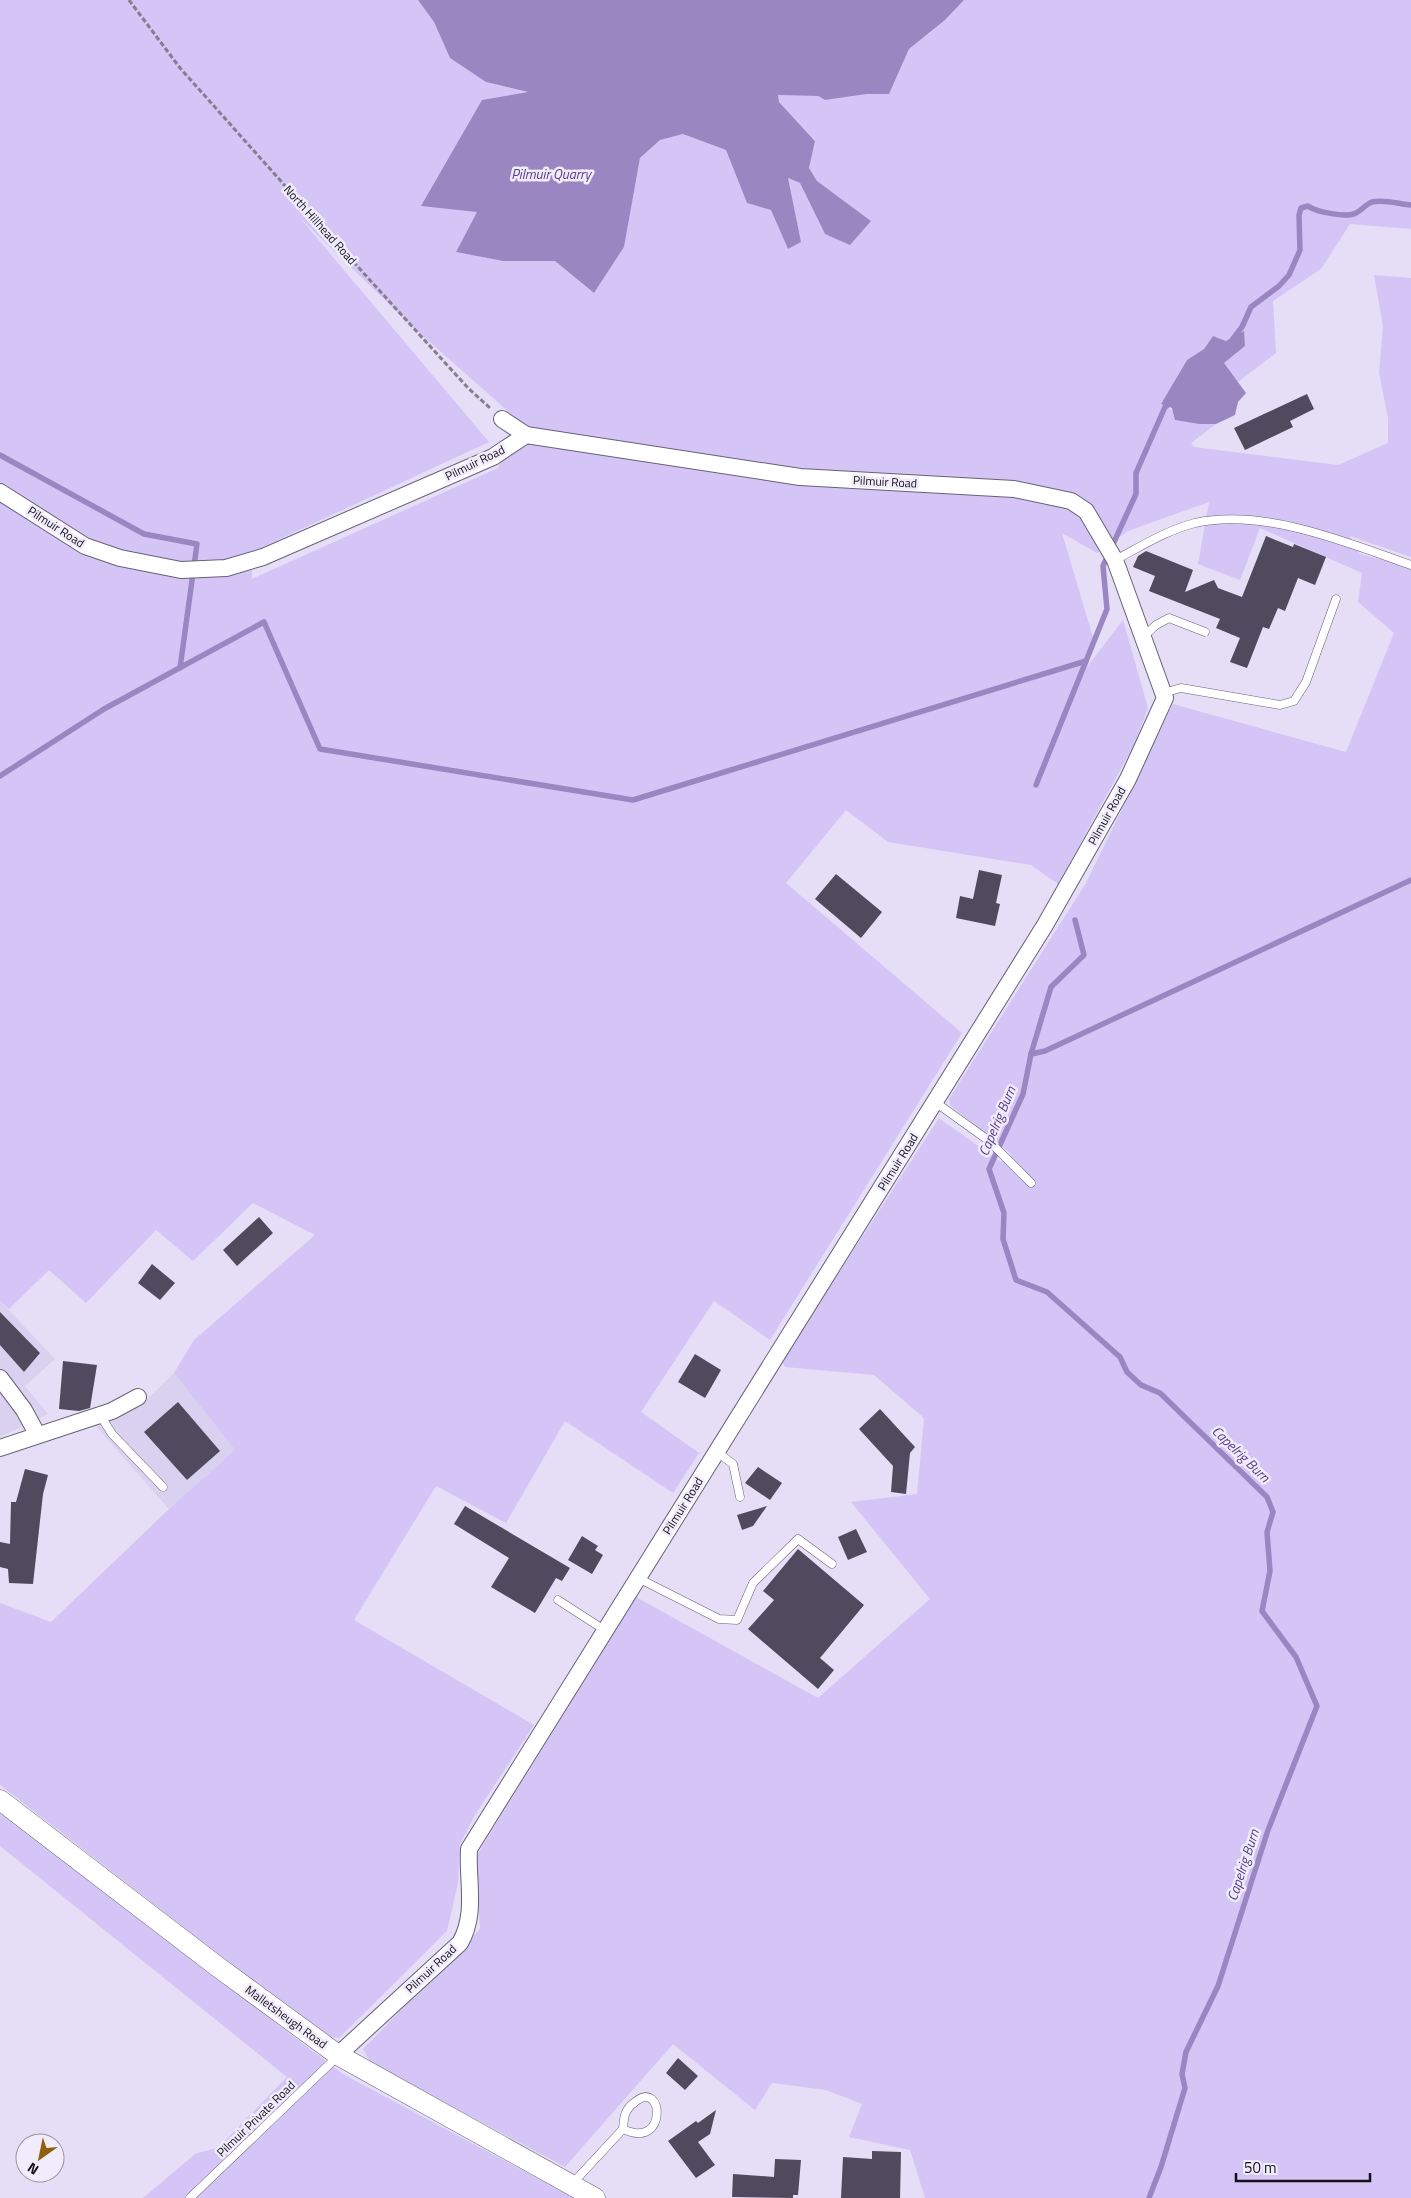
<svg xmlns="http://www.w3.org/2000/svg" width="1411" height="2198" font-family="'Titillium Web',sans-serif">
	<rect width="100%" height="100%" fill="#e5def6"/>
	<!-- built -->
	<g fill="#dad1f0">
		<path d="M0 1301 55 1359 25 1386 48 1414 0 1437Z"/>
		<path d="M174 1373 235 1450 169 1509 95 1425 139 1407Z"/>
	</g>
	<!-- green -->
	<g fill="#d4c5f6" fill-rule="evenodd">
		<path d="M0 0H418L434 22 450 58 486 82 530 93 477 212 456 252 503 261H555L594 293 624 247 640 158 660 140 683 134 726 150 747 203 771 210 788 249 801 242 787 178 800 183 825 234 871 221 817 181 809 168 815 140 779 102 778 95 818 96 825 100 867 94H889L909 49 945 20 964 0H1411V229L1350 224 1321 269 1273 301 1276 353 1238 382 1223 363 1245 346 1243 331 1226 341 1213 336 1204 349 1187 360 1161 404 1199 424H1216L1191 443 1194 447 1338 465 1388 443V418L1379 373 1383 326 1374 275 1411 278V557L1350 536 1360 554 1411 567V2198H925L910 2150 849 2137 862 2104 826 2090 772 2083 755 2110 673 2044 565 2167 370 2062 363 2049 480 1929 475 1858 636 1597 818 1698 930 1599 851 1502 917 1494 924 1418 874 1375 785 1367 782 1361 939 1118 1001 1162 1011 1154 950 1105 949 1099 1086 883 1173 704 1346 752 1394 633 1358 602 1362 573 1260 528 1240 580 1198 564 1209 502 1128 531 1097 553 1062 533 1094 641 1073 685 1123 620 1148 708 1134 745 1058 884 1031 865 888 842 846 810 786 883 962 1033 770 1340 714 1301 641 1412 699 1453 673 1493 565 1421 506 1523 436 1486 354 1620 534 1725 475 1815 460 1844 458 1883 447 1931 339 2038 325 2037 0 1785V1603L51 1622 169 1509 235 1450 174 1373 194 1340 315 1235 253 1203 193 1261 156 1230 86 1303 49 1270 9 1309 0 1301ZM300 218 415 329 519 421 498 468 252 579V552L489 442Z"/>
		<path d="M0 1814 343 2074 574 2198H143L195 2154 219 2147 287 2077 0 1846Z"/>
	</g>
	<!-- water -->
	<g fill="#9a87c2">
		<path d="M418 0H964L945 20 909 49 889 94H867L825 100 818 96 778 95 779 102 815 141 809 168 817 181 871 221 850 245 825 234 800 183 788 178 801 242 788 249 771 210 747 203 726 150 683 134 660 140 640 158 624 247 594 293 555 261H503L456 252 477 212 421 206 482 100 528 92 486 82 450 58 434 22Z"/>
		<path d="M1244 331 1245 346 1224 363 1246 393 1238 402 1235 415 1216 424H1199L1175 420 1172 408 1161 404 1187 360 1204 349 1213 336 1226 341Z"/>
	</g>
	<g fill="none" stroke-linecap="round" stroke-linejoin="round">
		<!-- stream -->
		<g stroke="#9a87c2" stroke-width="5.5">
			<path d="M1232 340 1242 327 1251 307 1279 286 1289 275 1300 250 1299 215 1301 208 1308 206C1316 212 1347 218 1356 213 1362 210 1366 204 1372 202 1384 199 1399 204 1411 205"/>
			<path d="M0 455 144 534 197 544 180 668"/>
			<path d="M0 776 104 709 264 622 320 749 633 800 1086 661"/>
			<path d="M1036 785 1107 609 1103 566 1136 494V473L1165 407 1170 403"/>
			<path d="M1075 920 1084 955 1051 987 1031 1054 1023 1094 989 1169 1004 1213 1003 1239 1016 1280 1047 1292 1120 1357 1127 1372 1141 1385 1160 1393 1267 1497 1273 1512 1267 1532 1270 1571 1262 1611 1296 1657 1317 1706 1268 1830 1218 1986 1186 2052 1182 2074 1185 2088 1161 2167 1149 2198"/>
			<path d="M1031 1054 1045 1051 1411 880"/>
		</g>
	</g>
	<!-- building -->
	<g fill="#504a5e">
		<path d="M1307 394 1314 409 1290 421 1293 427 1245 450 1234 428Z"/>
		<path d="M1266 536 1293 547 1294 544 1326 557 1315 585 1298 578 1285 611 1278 608 1269 629 1263 627 1247 668 1230 662 1240 638 1216 628 1220 619 1149 591 1155 576 1133 567 1138 556 1146 551 1193 570 1185 592 1214 580 1218 588 1242 597Z"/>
		<path d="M979 870 1002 875 996 903 1000 904 995 926 956 918 960 896 973 899Z"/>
		<path d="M836 874 882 912 861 938 815 899Z"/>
		<path d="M259 1217 273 1233 237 1266 223 1250Z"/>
		<path d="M152 1264 175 1283 160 1300 138 1283Z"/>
		<path d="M0 1312 40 1353 24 1372 0 1345Z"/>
		<path d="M695 1354 721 1370 705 1398 678 1382Z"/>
		<path d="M63 1361 97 1365 90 1408 79 1411 59 1409Z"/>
		<path d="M178 1402 220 1451 187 1480 144 1432Z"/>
		<path d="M880 1409 915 1447 910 1453 906 1494 891 1492 893 1466 859 1429Z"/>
		<path d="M758 1467 782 1483 770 1500 745 1483Z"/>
		<path d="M25 1469 48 1475 43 1494 33 1584 9 1583 8 1569 0 1567V1542L10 1544 11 1502H16Z"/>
		<path d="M465 1506 570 1568 562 1581 556 1578 535 1613 491 1587 509 1558 454 1524Z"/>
		<path d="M767 1506 753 1526 742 1530 737 1515Z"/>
		<path d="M856 1529 867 1552 848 1560 838 1537Z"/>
		<path d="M582 1536 598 1546 595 1550 603 1555 592 1574 568 1560Z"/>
		<path d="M798 1549 864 1605 820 1658 834 1670 818 1689 748 1629 774 1600 763 1591Z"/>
		<path d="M678 2058 698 2076 685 2090 666 2073Z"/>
		<path d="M716 2110 710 2134 698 2142 715 2165 696 2178 668 2141 696 2121 698 2123Z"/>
		<path d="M872 2151 901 2152 900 2198H841L843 2157 872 2159Z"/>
		<path d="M775 2159 801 2160 798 2195H793V2198L732 2197 733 2174 774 2177Z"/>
	</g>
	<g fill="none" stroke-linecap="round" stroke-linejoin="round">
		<defs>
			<g id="service">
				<path d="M1115 560C1140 547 1167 530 1195 523 1264 508 1346 542 1411 565"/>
				<path d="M1143 637 1156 625 1169 618 1205 632"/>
				<path d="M1163 693 1181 688 1280 705 1294 701 1306 682 1336 599"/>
				<path d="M935 1102 988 1140 1031 1183"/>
				<path d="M100 1415 112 1434 163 1487"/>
				<path d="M717 1452 733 1464 740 1497"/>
				<path d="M638 1578 719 1619 737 1620 753 1583 798 1539 832 1564"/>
				<path d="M558 1600 606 1631"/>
				<path d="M572 2184 623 2129C624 2117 624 2110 635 2102 664 2078 668 2151 623 2129"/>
				<path d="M190 2198 337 2057"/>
			</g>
			<g id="minor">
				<path d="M502 419 526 435"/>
				<path d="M0 492 85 546 120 558 181 570 226 568 263 557 493 457 526 435 800 477 1014 489 1071 501 1086 511 1115 560 1165 698 1128 779 1045 925 469 1849C467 1881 477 1914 460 1943L338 2055"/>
				<path d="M0 1378 24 1410 37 1434"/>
				<path d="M0 1448 112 1411 138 1397"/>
			</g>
			<path id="tertiary" d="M0 1800 218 1967 338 2055 595 2198"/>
		</defs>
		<!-- service casing -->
		<use href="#service" stroke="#676176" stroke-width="9"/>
		<!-- minor casing -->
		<use href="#minor" stroke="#676176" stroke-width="18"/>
		<!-- tertiary casing -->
		<use href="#tertiary" stroke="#676176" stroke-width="21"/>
		<!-- path -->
		<path stroke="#837f8f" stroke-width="3" stroke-dasharray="5 2.5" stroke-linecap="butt" d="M129 0 180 68 329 235 468 388 490 408"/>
		<!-- service -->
		<use href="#service" stroke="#fff" stroke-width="8"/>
		<!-- minor -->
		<use href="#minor" stroke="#fff" stroke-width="16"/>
		<!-- tertiary -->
		<use href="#tertiary" stroke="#fff" stroke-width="20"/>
	</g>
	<g text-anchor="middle" stroke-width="5" stroke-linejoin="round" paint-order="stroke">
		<!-- street labels -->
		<g font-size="12" fill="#121018" stroke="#f1ecfb">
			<text transform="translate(320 225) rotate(48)" y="4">North Hillhead Road</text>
			<text transform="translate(475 463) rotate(-26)" y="4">Pilmuir Road</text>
			<text transform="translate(885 482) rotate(3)" y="4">Pilmuir Road</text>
			<text transform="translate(56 527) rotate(33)" y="4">Pilmuir Road</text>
			<text transform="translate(1107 816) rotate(-61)" y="4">Pilmuir Road</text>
			<text transform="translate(898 1162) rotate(-58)" y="4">Pilmuir Road</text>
			<text transform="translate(683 1506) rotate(-58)" y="4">Pilmuir Road</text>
			<text transform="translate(431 1969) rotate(-43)" y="4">Pilmuir Road</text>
			<text transform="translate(286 2017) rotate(36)" y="4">Malletsheugh Road</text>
			<text transform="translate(256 2119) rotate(-44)" y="4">Pilmuir Private Road</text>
		</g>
		<!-- water labels -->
		<g font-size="14" font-style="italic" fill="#5b4089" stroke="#f1ecfb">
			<text x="551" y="179">Pilmuir Quarry</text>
			<text transform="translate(997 1121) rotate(-67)" y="5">Capelrig Burn</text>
			<text transform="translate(1241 1454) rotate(44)" y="5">Capelrig Burn</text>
			<text transform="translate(1243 1865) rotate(-72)" y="5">Capelrig Burn</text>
		</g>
	</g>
	<!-- north arrow -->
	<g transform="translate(40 2158) rotate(213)"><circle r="24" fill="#f1ecfb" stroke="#9894a0"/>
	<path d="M0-4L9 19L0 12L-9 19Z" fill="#8e6009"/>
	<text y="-8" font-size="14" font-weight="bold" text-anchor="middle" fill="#121018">N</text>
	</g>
	<!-- scale -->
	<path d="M1236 2173v8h134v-8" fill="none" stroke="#121018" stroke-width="2.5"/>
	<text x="1244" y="2173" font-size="15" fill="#121018" stroke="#f1ecfb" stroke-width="4" paint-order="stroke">50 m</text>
</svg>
